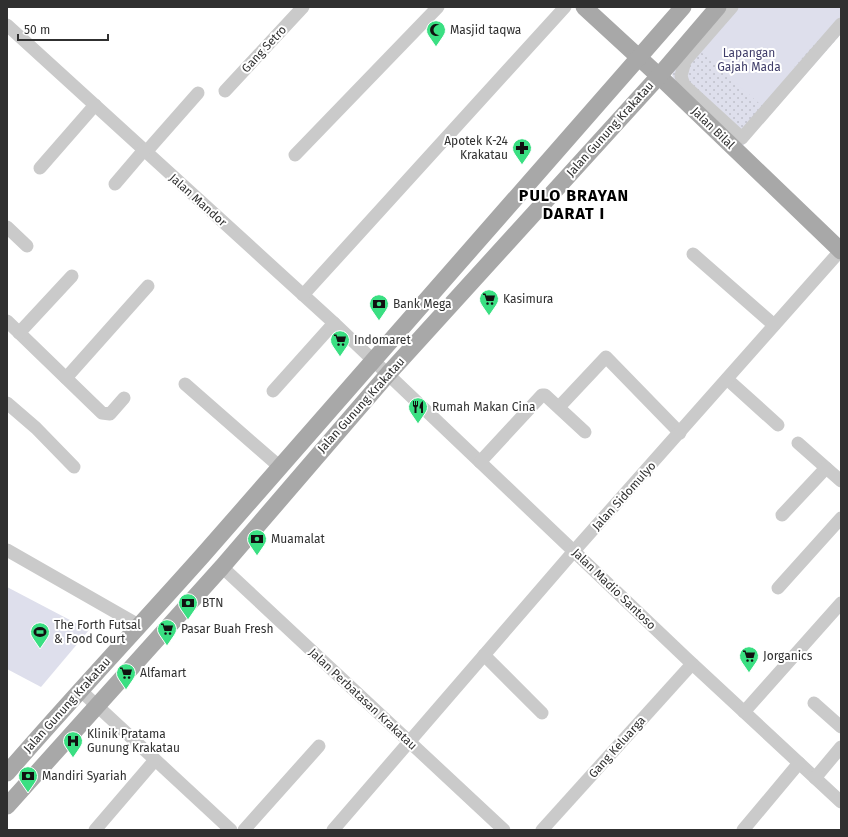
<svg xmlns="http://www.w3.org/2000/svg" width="848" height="837" font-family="'Fira Sans',sans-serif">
	<defs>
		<pattern id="grass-dots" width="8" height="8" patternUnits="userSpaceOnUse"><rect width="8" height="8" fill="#dedfec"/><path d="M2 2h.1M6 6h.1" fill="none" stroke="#bfc0cb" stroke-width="1.8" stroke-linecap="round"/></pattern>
	</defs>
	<rect width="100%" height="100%" fill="#fff"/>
	<!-- grass -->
	<path fill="url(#grass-dots)" d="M726 7H841V34L741 148 678 88 672 75 677 63Z"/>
	<!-- garden -->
	<g fill="#dedfec">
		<path d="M740 7H841V14L761 105 701 52Z"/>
		<path d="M7 587 89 630 41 687 7 669Z"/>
	</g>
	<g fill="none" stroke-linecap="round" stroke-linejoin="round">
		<!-- minor -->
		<g stroke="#cacaca" stroke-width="13">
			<path d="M732 7 685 61 681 76 684 85 742 138 841 24"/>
			<path d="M7 25 334 323 686 658 841 802"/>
			<path d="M225 91 303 7"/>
			<path d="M146 152 198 93"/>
			<path d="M295 155 438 7"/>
			<path d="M40 168 95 105"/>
			<path d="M115 184 144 150"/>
			<path d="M7 227 27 246"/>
			<path d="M693 254 774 325"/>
			<path d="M303 295 565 7"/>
			<path d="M7 321 102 413 110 414 124 398"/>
			<path d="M19 333 72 276"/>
			<path d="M66 378 148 286"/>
			<path d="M727 379 778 425"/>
			<path d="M185 384 280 467"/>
			<path d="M273 391 334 323"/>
			<path d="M7 403 36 428 74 467"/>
			<path d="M559 407 606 357 680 433"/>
			<path d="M798 443 841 481"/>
			<path d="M480 462 542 395H545L585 432"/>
			<path d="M782 515 826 468"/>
			<path d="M7 550 140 626"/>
			<path d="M222 567 504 830"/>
			<path d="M778 588 841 518"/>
			<path d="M484 655 542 713"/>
			<path d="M80 690 231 830"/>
			<path d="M814 703 841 727"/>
			<path d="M744 712 841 603"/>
			<path d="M815 778 841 747"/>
			<path d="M95 830 155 760"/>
			<path d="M244 830 319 746"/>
			<path d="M333 830 574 551 841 250"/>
			<path d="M542 830 692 664"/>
			<path d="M743 830 799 763"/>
		</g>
		<!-- major -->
		<g stroke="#a8a8a8" stroke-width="17">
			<path d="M584 7 659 76 841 251"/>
			<path d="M7 773C71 699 138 628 203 555L683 7"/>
			<path d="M7 806 222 567 388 374 659 76 718 7"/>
		</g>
	</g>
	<!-- icons -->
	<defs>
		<symbol id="mosque-pin" viewBox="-11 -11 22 30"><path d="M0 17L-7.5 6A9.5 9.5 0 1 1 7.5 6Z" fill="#3adf82" stroke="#fff"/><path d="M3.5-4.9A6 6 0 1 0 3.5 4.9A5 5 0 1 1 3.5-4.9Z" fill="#111"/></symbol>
		<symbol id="pharmacy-pin" viewBox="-11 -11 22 30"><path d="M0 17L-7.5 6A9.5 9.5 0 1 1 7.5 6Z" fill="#3adf82" stroke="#fff"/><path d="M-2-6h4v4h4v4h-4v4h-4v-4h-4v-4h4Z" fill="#111"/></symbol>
		<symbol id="supermarket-pin" viewBox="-11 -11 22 30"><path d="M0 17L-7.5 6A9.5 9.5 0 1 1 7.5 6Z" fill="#3adf82" stroke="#fff"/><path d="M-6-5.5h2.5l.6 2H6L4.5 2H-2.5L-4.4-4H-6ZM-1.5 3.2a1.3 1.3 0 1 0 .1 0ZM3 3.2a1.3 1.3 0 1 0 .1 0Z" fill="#111"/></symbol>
		<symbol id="bank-pin" viewBox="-11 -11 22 30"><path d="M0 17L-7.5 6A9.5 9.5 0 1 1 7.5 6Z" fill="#3adf82" stroke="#fff"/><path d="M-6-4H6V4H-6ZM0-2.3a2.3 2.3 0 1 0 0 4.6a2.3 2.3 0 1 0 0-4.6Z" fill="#111"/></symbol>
		<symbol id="restaurant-pin" viewBox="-11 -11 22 30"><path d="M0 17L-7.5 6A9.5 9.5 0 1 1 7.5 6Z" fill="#3adf82" stroke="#fff"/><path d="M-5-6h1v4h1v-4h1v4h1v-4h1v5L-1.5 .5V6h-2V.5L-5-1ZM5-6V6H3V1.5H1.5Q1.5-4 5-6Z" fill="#111"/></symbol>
		<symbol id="stadium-pin" viewBox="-11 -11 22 30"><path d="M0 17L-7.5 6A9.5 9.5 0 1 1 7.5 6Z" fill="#3adf82" stroke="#fff"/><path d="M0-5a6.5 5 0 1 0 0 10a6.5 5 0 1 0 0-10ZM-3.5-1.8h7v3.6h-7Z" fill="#111"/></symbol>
		<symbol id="hospital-pin" viewBox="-11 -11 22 30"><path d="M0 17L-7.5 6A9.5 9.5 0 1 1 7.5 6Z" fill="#3adf82" stroke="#fff"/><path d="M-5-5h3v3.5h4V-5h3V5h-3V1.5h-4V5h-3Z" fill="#111"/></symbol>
	</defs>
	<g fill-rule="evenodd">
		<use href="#mosque-pin" x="425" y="19" width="22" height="30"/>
		<use href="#pharmacy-pin" x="511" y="137" width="22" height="30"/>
		<use href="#supermarket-pin" x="478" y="288" width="22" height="30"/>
		<use href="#bank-pin" x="368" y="293" width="22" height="30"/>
		<use href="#supermarket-pin" x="329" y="329" width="22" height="30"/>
		<use href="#restaurant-pin" x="407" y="396" width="22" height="30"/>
		<use href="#bank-pin" x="246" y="528" width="22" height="30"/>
		<use href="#bank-pin" x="177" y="592" width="22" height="30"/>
		<use href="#supermarket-pin" x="156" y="618" width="22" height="30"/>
		<use href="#stadium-pin" x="29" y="621" width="22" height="30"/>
		<use href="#supermarket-pin" x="738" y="645" width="22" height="30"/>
		<use href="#supermarket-pin" x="115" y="662" width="22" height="30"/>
		<use href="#hospital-pin" x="62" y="730" width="22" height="30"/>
		<use href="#bank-pin" x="17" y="765" width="22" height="30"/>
	</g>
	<g text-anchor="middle" stroke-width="4" stroke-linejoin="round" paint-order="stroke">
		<!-- poi labels -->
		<g font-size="12" fill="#303030" stroke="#fff" text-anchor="start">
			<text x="450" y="34">Masjid taqwa</text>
			<text x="508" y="145" text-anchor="end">Apotek K-24<tspan x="508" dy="14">Krakatau</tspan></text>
			<text x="503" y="303">Kasimura</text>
			<text x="393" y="308">Bank Mega</text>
			<text x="354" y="344">Indomaret</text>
			<text x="432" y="411">Rumah Makan Cina</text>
			<text x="271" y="543">Muamalat</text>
			<text x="202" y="607">BTN</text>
			<text x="54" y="629">The Forth Futsal<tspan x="54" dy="14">&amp; Food Court</tspan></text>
			<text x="181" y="633">Pasar Buah Fresh</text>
			<text x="763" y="660">Jorganics</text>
			<text x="140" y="677">Alfamart</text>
			<text x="87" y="738">Klinik Pratama<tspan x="87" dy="14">Gunung Krakatau</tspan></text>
			<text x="42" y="780">Mandiri Syariah</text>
		</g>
		<!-- street labels -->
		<g font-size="12" fill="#303030" stroke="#fff">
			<text transform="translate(264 49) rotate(-47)" y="4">Gang Setro</text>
			<text transform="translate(713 128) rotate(44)" y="4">Jalan Bilal</text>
			<text transform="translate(610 129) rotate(-48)" y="4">Jalan Gunung Krakatau</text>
			<text transform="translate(198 200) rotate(42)" y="4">Jalan Mandor</text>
			<text transform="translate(361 405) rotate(-48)" y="4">Jalan Gunung Krakatau</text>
			<text transform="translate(624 496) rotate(-48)" y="4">Jalan Sidomulyo</text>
			<text transform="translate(614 589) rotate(44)" y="4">Jalan Madio Santoso</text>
			<text transform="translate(363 699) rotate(43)" y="4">Jalan Perbatasan Krakatau</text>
			<text transform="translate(67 705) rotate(-48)" y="4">Jalan Gunung Krakatau</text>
			<text transform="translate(617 747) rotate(-48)" y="4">Gang Keluarga</text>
		</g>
		<!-- park labels -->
		<g font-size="12" fill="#403e6a" stroke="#fff">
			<text x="749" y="57">Lapangan<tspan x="749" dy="14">Gajah Mada</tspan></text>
		</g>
		<!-- district labels -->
		<g font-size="16" font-weight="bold" letter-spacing="1" fill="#000" stroke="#fff">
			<text x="574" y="201">PULO BRAYAN<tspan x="574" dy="18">DARAT I</tspan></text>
		</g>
	</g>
	<!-- border -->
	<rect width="848" height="837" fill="none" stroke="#303030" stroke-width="16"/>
	<!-- scale -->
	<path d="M18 34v6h90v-6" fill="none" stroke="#303030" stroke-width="2"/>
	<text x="24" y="34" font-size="12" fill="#303030" stroke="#ffffff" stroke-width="3" paint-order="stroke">50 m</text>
</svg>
